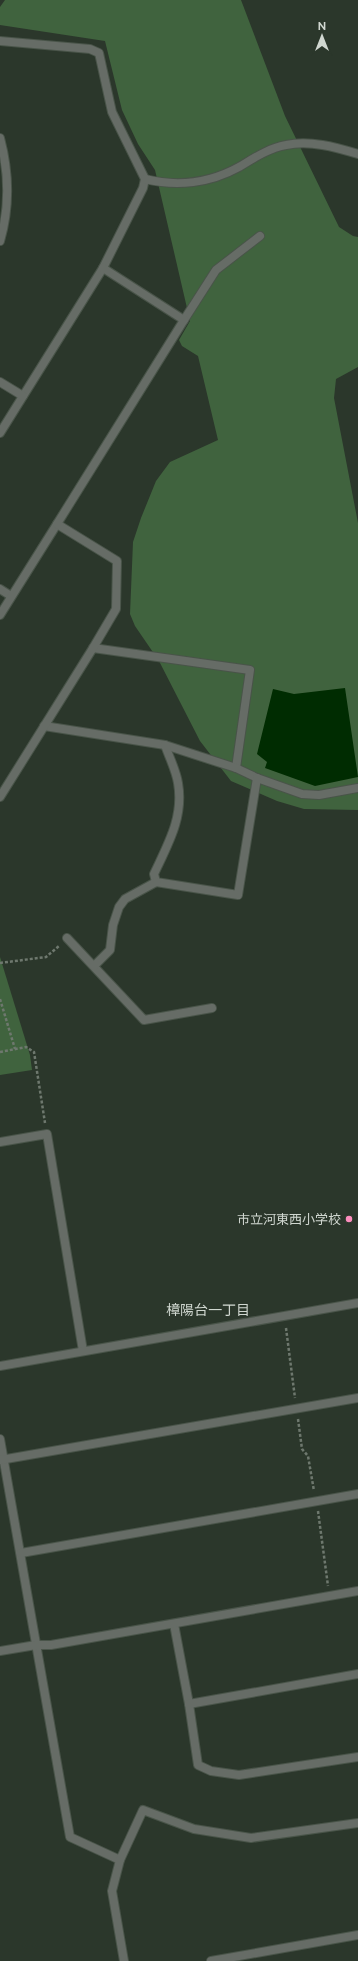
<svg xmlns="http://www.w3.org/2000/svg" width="358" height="1961" font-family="Raleway,'Noto Sans JP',sans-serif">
	<rect width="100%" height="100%" fill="#2b372b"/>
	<!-- green -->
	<g fill="#40633e">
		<path d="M5 0H241L285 116 339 227 353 236 358 237V367L336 379 334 398 358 523V810L304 809 277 801 231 781 200 741 159 661 135 626 130 614 133 542 141 518 156 481 170 462 218 440 198 356 182 346 179 340 190 321 155 170 138 144 122 110 105 41 0 25V7Z"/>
		<path d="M0 957 30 1055 32 1070 0 1075Z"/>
	</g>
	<!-- water -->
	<path fill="#002c01" d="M345 688 358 777 315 786 265 768 267 762 257 754 273 689 294 694Z"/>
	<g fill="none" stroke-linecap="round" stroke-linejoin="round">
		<defs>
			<g id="minor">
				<path d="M0 41 90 49 99 53 112 112 145 179 143 188 103 268 0 433"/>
				<path d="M145 179C177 187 210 183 239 167 254 158 269 148 286 145 310 140 335 147 358 154"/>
				<path d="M184 320 216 270 260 236"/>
				<path d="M0 382 23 396"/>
				<path d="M0 589 11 596"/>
				<path d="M0 615 57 524"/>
				<path d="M93 648 250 670 236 768"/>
				<path d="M44 726 165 745 236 768 257 778 302 794 319 795 358 788"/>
				<path d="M165 745C169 757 176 770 178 783 184 817 168 844 154 874L156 882 238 895 257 778"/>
				<path d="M0 797 93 648 116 609 117 561 57 524 184 320 103 268"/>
				<path d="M67 938 144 1020 212 1008"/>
				<path d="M94 966 110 950 113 925 119 907 125 899 156 882"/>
				<path d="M0 1142 47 1134 83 1351"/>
				<path d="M0 1439 70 1837 120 1860"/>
				<path d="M0 1460 358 1398"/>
				<path d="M21 1553 358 1494"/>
				<path d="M174 1624 189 1704 198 1765 211 1771 239 1775 358 1757"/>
				<path d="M0 1651 36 1645H51L358 1591"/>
				<path d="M189 1704 358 1674"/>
				<path d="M124 1961 112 1891 120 1860 143 1810 194 1829 251 1838 358 1823"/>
				<path d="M211 1961 358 1935"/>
			</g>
			<g id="tertiary">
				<path d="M0 138C9 172 10 207 0 241"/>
				<path d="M0 1366 358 1303"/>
			</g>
		</defs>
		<!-- minor casing -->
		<use href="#minor" stroke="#495449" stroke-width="10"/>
		<!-- tertiary casing -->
		<use href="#tertiary" stroke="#495449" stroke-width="10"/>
		<!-- path -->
		<g stroke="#6e786e" stroke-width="2.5" stroke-dasharray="3 2" stroke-linecap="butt">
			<path d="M0 963 46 957 59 946"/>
			<path d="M0 999 15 1049"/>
			<path d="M0 1052 26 1047 34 1052 45 1123"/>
			<path d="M286 1328 295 1398"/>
			<path d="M298 1419 302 1449 308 1456 314 1491"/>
			<path d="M318 1511 328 1586"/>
		</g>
		<!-- minor -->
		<use href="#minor" stroke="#666c66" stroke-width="8"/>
		<!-- tertiary -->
		<use href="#tertiary" stroke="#666c66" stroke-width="8"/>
	</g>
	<!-- markers -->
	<circle fill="#fd8ebe" stroke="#2b372b" stroke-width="1.5" cx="349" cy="1219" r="4"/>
	<g text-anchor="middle" stroke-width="3" stroke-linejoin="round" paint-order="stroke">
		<!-- poi labels -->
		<g font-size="13" fill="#d0d7d0" stroke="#2b372b" text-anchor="end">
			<text x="341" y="1224">市立河東西小学校</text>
		</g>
		<!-- neighbourhood labels -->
		<g font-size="14" fill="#d0d7d0" stroke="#2b372b">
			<text x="208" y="1315">樟陽台一丁目</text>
		</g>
	</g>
	<!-- north arrow -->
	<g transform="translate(322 36)" stroke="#2b372b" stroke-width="3" paint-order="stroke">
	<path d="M0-3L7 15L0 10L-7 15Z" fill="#d0d7d0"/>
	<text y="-6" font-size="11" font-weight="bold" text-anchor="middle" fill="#d0d7d0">N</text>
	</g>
</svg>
